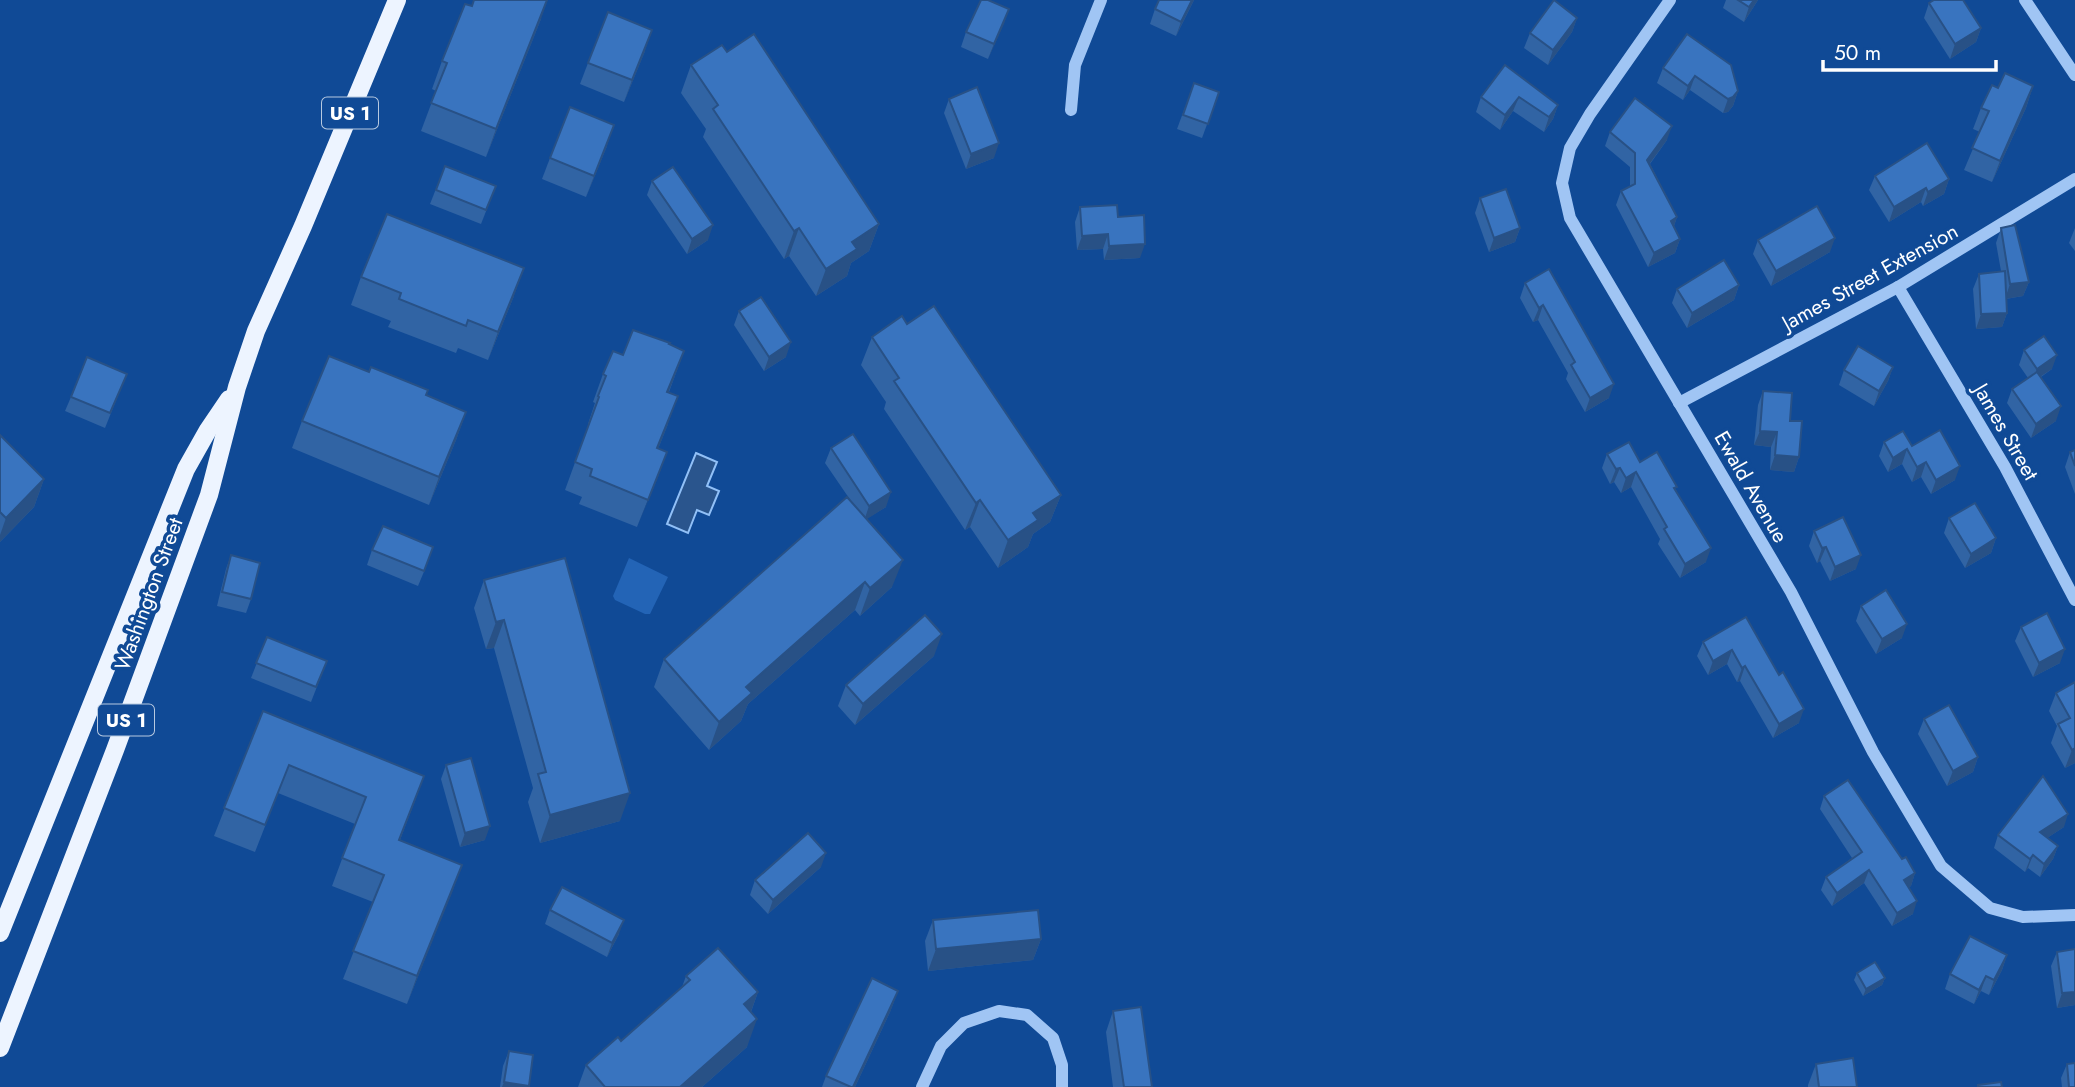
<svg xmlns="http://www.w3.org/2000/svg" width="2075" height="1087" font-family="Jost,sans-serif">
	<rect width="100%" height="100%" fill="#104a96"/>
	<!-- green -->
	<path fill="#2364b6" d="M629 558 668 577 650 614H645L615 600 613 596Z"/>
	<!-- water -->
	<path fill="#2a558d" stroke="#91c0f7" stroke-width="2" d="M696 453 717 462 707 486 719 491 709 515 697 510 688 533 667 524Z"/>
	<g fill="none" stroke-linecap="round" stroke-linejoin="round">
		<!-- minor -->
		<g stroke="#a0c5f4" stroke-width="12">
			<path d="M1670 0 1590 114 1570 148 1562 183 1570 218 1791 592 1873 752 1941 866 1990 908 2023 917 2075 915"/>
			<path d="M2025 0 2075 75"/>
			<path d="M1071 110 1075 65 1101 0"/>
			<path d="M1898 287 2005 467 2075 600"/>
			<path d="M1679 403 1898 287 2075 179"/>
			<path d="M922 1087 941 1046 964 1023 999 1011 1027 1015 1053 1038 1062 1065V1087"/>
		</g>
		<!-- major -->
		<g stroke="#edf4ff" stroke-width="18">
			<path d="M0 933 186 469 208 430 229 399"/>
			<path d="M0 1048 115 750 209 495 237 387 256 331 303 226 397 0"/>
		</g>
	</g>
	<!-- wall -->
	<g fill="#3164a4">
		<path d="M1194 0 1176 36 1150 24 1155 9Z"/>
		<path d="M1726 0H1758L1744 22 1723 8Z"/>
		<path d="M1929 3 1981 28 1976 42 1950 59 1924 18Z"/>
		<path d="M472 6 541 19 486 157 421 131 436 91 432 89 442 61Z"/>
		<path d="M1009 9 988 59 961 47 966 32Z"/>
		<path d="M1577 18 1572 32 1548 65 1524 48 1530 33Z"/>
		<path d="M1687 34 1738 91 1733 106 1728 112 1723 113 1690 90 1683 100 1657 83 1663 68Z"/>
		<path d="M645 51 624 102 580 84 588 63Z"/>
		<path d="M727 52 879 224 869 251 851 263 847 276 816 296 789 256 784 259 703 137 706 129 681 93 691 65Z"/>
		<path d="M1505 65 1558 105 1553 119 1544 132 1513 111 1500 130 1476 112 1481 97Z"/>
		<path d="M1194 83 1219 92 1202 138 1177 129Z"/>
		<path d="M2033 86 2026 108 1992 182 1964 170 1980 132 1973 129 1981 108 1998 88Z"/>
		<path d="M949 99 994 158 966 169 944 113Z"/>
		<path d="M1610 132 1667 140 1650 164 1677 217 1674 226 1680 239 1675 253 1648 267 1616 205 1621 191 1630 186V167L1605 146Z"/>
		<path d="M607 146 586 197 542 179 550 158Z"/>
		<path d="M445 166 496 186 481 224 430 204Z"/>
		<path d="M1875 176 1949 179 1944 194 1923 206 1921 202 1889 222 1869 190Z"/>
		<path d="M652 181 708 240 687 254 647 195Z"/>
		<path d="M1480 198 1520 228 1515 242 1489 252 1475 213Z"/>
		<path d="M1080 207 1118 217 1140 258 1104 260 1103 249 1077 250 1075 222Z"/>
		<path d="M2001 228 2029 282 2023 296 2006 299 2007 313 2002 327 1976 329 1973 289 1979 274 2001 271 1996 243Z"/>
		<path d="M2075 228V251L2069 243Z"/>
		<path d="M1758 240 1830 252 1771 286 1753 254Z"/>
		<path d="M1549 269 1609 398 1585 412 1566 379 1568 373 1538 320 1533 322 1520 298 1525 283Z"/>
		<path d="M361 277 514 296 488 360 458 348 456 353 388 327 391 321 351 305Z"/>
		<path d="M1739 285 1734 300 1687 328 1672 303 1677 289Z"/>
		<path d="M739 311 786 357 764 371 734 325Z"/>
		<path d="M907 324 1061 495 1050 522 1033 534 1028 547 998 568 970 527 965 530 884 409 886 402 861 365 872 337Z"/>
		<path d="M669 345 684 351 669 392 668 424 658 449 667 452 637 527 579 504 582 497 565 490 589 424H588L595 403 593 402 603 374 623 355Z"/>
		<path d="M2024 350 2052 369 2041 377 2056 421 2031 438 2007 403 2012 389 2028 378 2019 365Z"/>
		<path d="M1893 367 1888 381 1874 406 1839 385 1844 370Z"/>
		<path d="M121 388 105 428 65 411 71 397Z"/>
		<path d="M1763 391 1790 421 1799 457 1794 472 1770 470 1771 447 1754 445 1758 405Z"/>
		<path d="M426 395 466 412 456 440 429 505 292 448 302 421Z"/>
		<path d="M0 435 44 479 34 507 0 542Z"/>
		<path d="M1884 442 1912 446 1955 480 1931 494 1921 477 1912 482 1902 464 1888 472 1879 456Z"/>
		<path d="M831 448 886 507 866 519 892 587 860 616 855 610 748 704 741 721 709 750 654 687 664 659 851 501 825 463Z"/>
		<path d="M2075 450V494L2065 467 2070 452Z"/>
		<path d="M1607 454 1640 462 1676 490 1706 562 1680 578 1658 544 1660 539 1631 487 1621 493 1614 482 1610 484 1602 468Z"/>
		<path d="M1949 518 1996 538 1991 553 1965 568 1944 533Z"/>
		<path d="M1814 531 1856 569 1830 581 1820 561 1817 563 1809 546Z"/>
		<path d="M372 550 428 562 418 586 367 565Z"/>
		<path d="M231 555 251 599 246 613 217 606 226 569Z"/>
		<path d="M484 580 620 821 540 843 528 802 533 788 494 648 486 649 474 608Z"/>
		<path d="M1861 606 1902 638 1876 654 1856 621Z"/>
		<path d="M1746 617 1799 723 1773 738 1740 681 1737 682 1727 664 1708 675 1697 656 1703 642Z"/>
		<path d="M2021 627 2060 663 2033 677 2015 641Z"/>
		<path d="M267 637 327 661 311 702 251 678Z"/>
		<path d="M934 656 855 725 838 706 846 685Z"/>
		<path d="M2075 682V763L2065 768 2051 743 2057 726 2049 711 2056 693Z"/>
		<path d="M263 711 424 776 400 840 462 865 407 1004 343 979 373 902 332 886 355 824 278 793 255 852 214 836Z"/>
		<path d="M1924 719 1978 757 1973 772 1947 786 1918 734Z"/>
		<path d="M446 765 485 840 460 847 441 779Z"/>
		<path d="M1824 796 1902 859 1915 873 1911 886 1909 887 1913 914 1892 926 1864 883 1832 906 1821 890 1826 877 1852 858 1820 809Z"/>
		<path d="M2064 827 2047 838 2058 846 2053 859 2040 877 2028 868 2025 872 1994 848 1998 835Z"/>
		<path d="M821 867 768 914 750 895 755 880Z"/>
		<path d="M550 910 619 934 607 957 545 924Z"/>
		<path d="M933 920 1041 939 1033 960 928 971 925 941Z"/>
		<path d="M2057 952 2075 1005 2057 1008 2051 966Z"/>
		<path d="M2007 955 2002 970 1989 995 1981 991 1974 1004 1945 989 1950 974Z"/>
		<path d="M1857 973 1885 978 1882 985 1863 996 1854 980Z"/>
		<path d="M686 976 758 992 751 1012 747 1047 702 1087H578L586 1065 621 1041 682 987Z"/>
		<path d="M898 991 890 1012 855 1087H822L826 1076Z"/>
		<path d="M1113 1011 1152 1087H1113L1106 1032Z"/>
		<path d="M509 1051 529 1087H500L503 1066Z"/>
		<path d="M1816 1064 1857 1087H1808V1085Z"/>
		<path d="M2067 1064 2075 1087H2062L2061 1078Z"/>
	</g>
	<!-- shaded-wall -->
	<g fill="#285186">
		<path d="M548 0 541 19 486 157 496 129Z"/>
		<path d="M1192 0H1194L1176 36 1181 22Z"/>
		<path d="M1754 0H1758L1744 22 1749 7Z"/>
		<path d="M1009 9 1004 24 988 59 994 44Z"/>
		<path d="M1577 18 1572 32 1548 65 1553 50Z"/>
		<path d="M1981 28 1976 42 1950 59 1955 44Z"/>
		<path d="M652 30 645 51 624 102 632 80Z"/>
		<path d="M1695 76 1690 90 1683 100 1688 86Z"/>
		<path d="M2033 86 2026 108 1992 182 2000 161Z"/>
		<path d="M1738 91 1733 106 1728 112 1723 113 1728 99Z"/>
		<path d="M1519 97 1513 111 1500 130 1505 115Z"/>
		<path d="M1558 105 1553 119 1544 132 1549 117Z"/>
		<path d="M614 125 607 146 586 197 594 176Z"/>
		<path d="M1672 126 1667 140 1642 174 1647 160Z"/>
		<path d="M999 143 994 158 966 169 971 154Z"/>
		<path d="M1949 179 1944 194 1923 206 1928 192Z"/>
		<path d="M1926 188 1921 202 1889 222 1894 207Z"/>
		<path d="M1677 217 1672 232 1671 221Z"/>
		<path d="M879 224 869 251 851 263 847 276 816 296 826 269 852 242Z"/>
		<path d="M713 225 708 240 687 254 692 239Z"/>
		<path d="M799 228 789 256 784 259 794 231Z"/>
		<path d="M1520 228 1515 242 1489 252 1494 238Z"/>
		<path d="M1108 234 1103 249 1077 250 1082 236Z"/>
		<path d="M1835 238 1830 252 1771 286 1776 271Z"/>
		<path d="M1680 239 1675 253 1648 267 1654 253Z"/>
		<path d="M1145 244 1140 258 1104 260 1109 246Z"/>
		<path d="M524 268 514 296 488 360 498 332Z"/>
		<path d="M2029 282 2023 296 2005 299 2010 284Z"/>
		<path d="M1739 285 1734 300 1687 328 1692 313Z"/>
		<path d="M1543 305 1538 320 1533 322 1539 308Z"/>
		<path d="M2007 313 2002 327 1976 329 1981 314Z"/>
		<path d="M791 342 786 357 764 371 769 357Z"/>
		<path d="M684 351 674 378 657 420 667 392Z"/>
		<path d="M2057 355 2052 369 2031 383 2037 369Z"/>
		<path d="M1893 367 1888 381 1874 406 1879 391Z"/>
		<path d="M1614 384 1609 398 1585 412 1590 398Z"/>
		<path d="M678 396 668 424 647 476 657 448Z"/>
		<path d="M2061 406 2056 421 2031 438 2036 424Z"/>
		<path d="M466 412 456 440 429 505 439 477Z"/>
		<path d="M1760 431 1777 432 1771 447 1754 445Z"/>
		<path d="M1907 449 1902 464 1888 472 1893 458Z"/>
		<path d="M667 452 657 480 637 527 648 500Z"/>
		<path d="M1775 455 1799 457 1794 472 1770 470Z"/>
		<path d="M1926 462 1921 477 1912 482 1917 467Z"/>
		<path d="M1960 466 1955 480 1931 494 1936 480Z"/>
		<path d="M1620 468 1614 482 1610 484 1616 469Z"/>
		<path d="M1636 472 1631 487 1621 493 1626 478Z"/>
		<path d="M44 479 34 507 0 542V535L6 518Z"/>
		<path d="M891 492 886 507 864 521 869 506Z"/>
		<path d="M1061 495 1050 522 1033 534 1028 547 998 568 1008 540 1033 513Z"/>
		<path d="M980 500 970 527 965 530 976 503Z"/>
		<path d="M1996 538 1991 553 1965 568 1971 554Z"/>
		<path d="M1826 547 1820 561 1817 563 1822 548Z"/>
		<path d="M1711 548 1706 562 1680 578 1685 564Z"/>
		<path d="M1861 555 1856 569 1830 581 1835 567Z"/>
		<path d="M903 560 892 587 860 616 870 588Z"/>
		<path d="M865 582 855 610 748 704 741 721 709 750 719 722 746 687Z"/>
		<path d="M504 620 494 648 486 649 496 622Z"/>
		<path d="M1907 624 1902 638 1876 654 1882 639Z"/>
		<path d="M942 634 934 656 855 725 863 704Z"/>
		<path d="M2065 649 2060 663 2033 677 2039 663Z"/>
		<path d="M1732 650 1727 664 1708 675 1713 661Z"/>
		<path d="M1745 666 1740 681 1737 682 1742 668Z"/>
		<path d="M1804 709 1799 723 1773 738 1779 724Z"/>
		<path d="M2075 748V763L2065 768 2072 750Z"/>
		<path d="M1978 757 1973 772 1947 786 1953 771Z"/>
		<path d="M424 776 414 804 388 867 399 840Z"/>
		<path d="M630 793 620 821 540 843 550 815Z"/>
		<path d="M2068 814 2064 827 2035 846 2040 832Z"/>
		<path d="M490 826 485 840 460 847 465 833Z"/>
		<path d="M2058 846 2053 859 2040 877 2044 864Z"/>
		<path d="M826 853 821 867 768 914 773 900Z"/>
		<path d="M2033 855 2028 868 2025 872 2030 859Z"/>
		<path d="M462 865 452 893 407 1004 417 976Z"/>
		<path d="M1869 870 1864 883 1832 906 1837 893Z"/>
		<path d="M1915 873 1911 886 1899 893 1904 880Z"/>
		<path d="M1917 901 1913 914 1892 926 1897 913Z"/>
		<path d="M624 920 619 934 607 957 612 943Z"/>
		<path d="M1041 939 1033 960 928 971 936 949Z"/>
		<path d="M2007 955 2002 970 1989 995 1994 980Z"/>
		<path d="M1986 976 1981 991 1974 1004 1979 990Z"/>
		<path d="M1885 978 1882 985 1863 996 1866 989Z"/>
		<path d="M898 991 890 1012 855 1087H853Z"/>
		<path d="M758 992 748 1020 744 1004Z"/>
		<path d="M2075 992V1005L2057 1008 2062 993Z"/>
		<path d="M757 1019 747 1047 702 1087H680Z"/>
		<path d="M504 1082 529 1086V1087H502Z"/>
	</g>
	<!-- building -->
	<g fill="#3974bf" stroke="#285186" stroke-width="2">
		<path d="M474 0H547L496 129 431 103 447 63 442 61 465 4 472 6Z"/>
		<path d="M981 0H988L1009 9 994 44 966 32Z"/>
		<path d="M1159 0H1192L1181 22 1155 9Z"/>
		<path d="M1554 0 1577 18 1553 50 1530 33Z"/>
		<path d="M1738 0H1754L1749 7Z"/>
		<path d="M1934 0H1963L1981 28 1955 44 1929 3Z"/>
		<path d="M608 12 652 30 632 80 588 63Z"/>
		<path d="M754 34 879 224 852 242 857 249 826 269 799 228 794 231 713 109 718 105 691 65 722 45 727 52Z"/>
		<path d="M1687 34 1731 65 1738 91 1733 97 1728 99 1695 76 1688 86 1663 68Z"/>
		<path d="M1505 65 1558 105 1549 117 1519 97 1505 115 1481 97Z"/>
		<path d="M2005 73 2033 86 2000 161 1972 148 1989 111 1981 108 1992 85 1998 88Z"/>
		<path d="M1194 83 1219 92 1208 124 1183 115Z"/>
		<path d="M977 87 999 143 971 154 949 99Z"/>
		<path d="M1635 98 1672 126 1647 160 1677 217 1671 221 1680 239 1654 253 1621 191 1635 184V153L1610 132Z"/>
		<path d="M570 107 614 125 594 176 550 158Z"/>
		<path d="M1927 143 1949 179 1928 192 1926 188 1894 207 1875 176Z"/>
		<path d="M445 166 496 186 486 210 436 190Z"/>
		<path d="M673 167 713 225 692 239 652 181Z"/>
		<path d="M1506 189 1520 228 1494 238 1480 198Z"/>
		<path d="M1117 205 1118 217 1144 215 1145 244 1109 246 1108 234 1082 236 1080 207Z"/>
		<path d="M1817 206 1835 238 1776 271 1758 240Z"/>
		<path d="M387 214 524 268 498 332 468 320 466 326 399 299 401 293 361 277Z"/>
		<path d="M2015 225 2029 282 2010 284 2001 228Z"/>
		<path d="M1724 260 1739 285 1692 313 1677 289Z"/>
		<path d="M1549 269 1614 384 1590 398 1571 365 1575 362 1543 305 1539 308 1525 283Z"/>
		<path d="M2005 271 2007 313 1981 314 1979 274Z"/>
		<path d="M761 297 791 342 769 357 739 311Z"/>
		<path d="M934 306 1061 495 1033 513 1038 520 1008 540 980 500 976 503 894 381 899 378 872 337 902 316 907 324Z"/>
		<path d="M633 330 670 343 669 344 684 351 667 392 678 396 657 448 667 452 648 500 590 476 592 469 575 462 599 397 598 396 606 376 603 374 613 351 623 355Z"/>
		<path d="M2044 336 2057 355 2037 369 2024 350Z"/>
		<path d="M1858 346 1893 367 1879 391 1844 370Z"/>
		<path d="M329 356 369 372 371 367 428 390 426 395 466 412 439 477 302 421Z"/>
		<path d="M87 357 127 374 110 413 71 397Z"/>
		<path d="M2037 372 2061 406 2036 424 2012 389Z"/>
		<path d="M1763 391 1792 393 1790 421H1802L1799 457 1775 455 1777 432 1760 431Z"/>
		<path d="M1940 430 1960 466 1936 480 1926 462 1917 467 1907 449 1893 458 1884 442 1903 431 1912 446Z"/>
		<path d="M853 434 891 492 869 506 831 448Z"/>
		<path d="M0 435 44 479 6 518 0 512Z"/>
		<path d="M1629 442 1640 462 1657 452 1677 487 1674 488 1711 548 1685 564 1664 529 1667 527 1636 472 1626 478 1620 468 1616 469 1607 454Z"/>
		<path d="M2075 450V466L2070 452Z"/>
		<path d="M847 497 903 560 870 588 865 582 746 687 752 693 719 722 664 659Z"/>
		<path d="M1975 503 1996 538 1971 554 1949 518Z"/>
		<path d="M1843 517 1861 555 1835 567 1826 547 1822 548 1814 531Z"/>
		<path d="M383 526 433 547 424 571 372 550Z"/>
		<path d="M231 555 260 563 251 599 222 592Z"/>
		<path d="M565 558 630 793 550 815 538 774 546 772 504 620 496 622 484 580Z"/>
		<path d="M1886 590 1907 624 1882 639 1861 606Z"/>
		<path d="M2047 613 2065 649 2039 663 2021 627Z"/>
		<path d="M925 615 942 634 863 704 846 685Z"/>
		<path d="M1746 617 1779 675 1783 672 1804 709 1779 724 1745 666 1742 668 1732 650 1713 661 1703 642Z"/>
		<path d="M267 637 327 661 316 687 256 663Z"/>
		<path d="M2075 682V748L2072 750 2058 724 2070 718 2056 693Z"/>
		<path d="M1949 705 1978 757 1953 771 1924 719Z"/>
		<path d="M263 711 424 776 399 840 462 865 417 976 353 951 384 875 342 858 366 797 289 765 265 825 224 808Z"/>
		<path d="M471 758 490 826 465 833 446 765Z"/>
		<path d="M2043 776 2068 814 2040 832 2058 846 2044 864 2033 855 2030 859 1998 835Z"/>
		<path d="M1848 780 1902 859 1906 857 1915 873 1904 880 1917 901 1897 913 1869 870 1837 893 1826 877 1862 852 1824 796Z"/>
		<path d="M808 833 826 853 773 900 755 880Z"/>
		<path d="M562 887 624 920 612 943 550 910Z"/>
		<path d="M1038 910 1041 939 936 949 933 920Z"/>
		<path d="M1970 936 2007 955 1994 980 1986 976 1979 990 1950 974Z"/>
		<path d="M718 948 758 992 744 1004 757 1019 680 1087H605L586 1065 618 1037 621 1041 690 980 686 976Z"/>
		<path d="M2075 949V992L2062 993 2057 952Z"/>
		<path d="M1875 962 1885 978 1866 989 1857 973Z"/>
		<path d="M872 978 898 991 853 1087H851L826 1076Z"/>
		<path d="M1141 1007 1152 1087H1124L1113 1011Z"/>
		<path d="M509 1051 533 1055 529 1086 504 1082Z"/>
		<path d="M1853 1058 1857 1087H1819L1816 1064Z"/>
		<path d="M2075 1063V1087H2069L2067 1064Z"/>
		<path d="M2001 1082 2002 1087H1978V1085Z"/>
	</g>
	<g text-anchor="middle" stroke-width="7" stroke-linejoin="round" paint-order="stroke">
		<!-- shield labels -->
		<g fill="#104a96" stroke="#b7c9e0" stroke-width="2">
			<rect x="322" y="97.5" width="56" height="31" rx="5"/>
			<rect x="98" y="704.5" width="56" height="31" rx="5"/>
		</g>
		<g font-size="19" font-weight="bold" fill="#fff">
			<text x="350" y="120">US 1</text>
			<text x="126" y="727">US 1</text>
		</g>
		<!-- street labels -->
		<g font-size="21" fill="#fff" stroke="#104a96">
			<text transform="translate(1870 277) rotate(-29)" y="7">James Street Extension</text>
			<text transform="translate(2006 432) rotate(60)" y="7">James Street</text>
			<text transform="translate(1751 487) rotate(60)" y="7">Ewald Avenue</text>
			<text transform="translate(149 594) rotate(-70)" y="7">Washington Street</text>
		</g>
	</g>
	<!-- scale -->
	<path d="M1823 60v10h173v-10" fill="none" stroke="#ffffff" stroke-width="3.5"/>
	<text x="1834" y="60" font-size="21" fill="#ffffff" stroke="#104a96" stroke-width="5" paint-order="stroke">50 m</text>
</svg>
